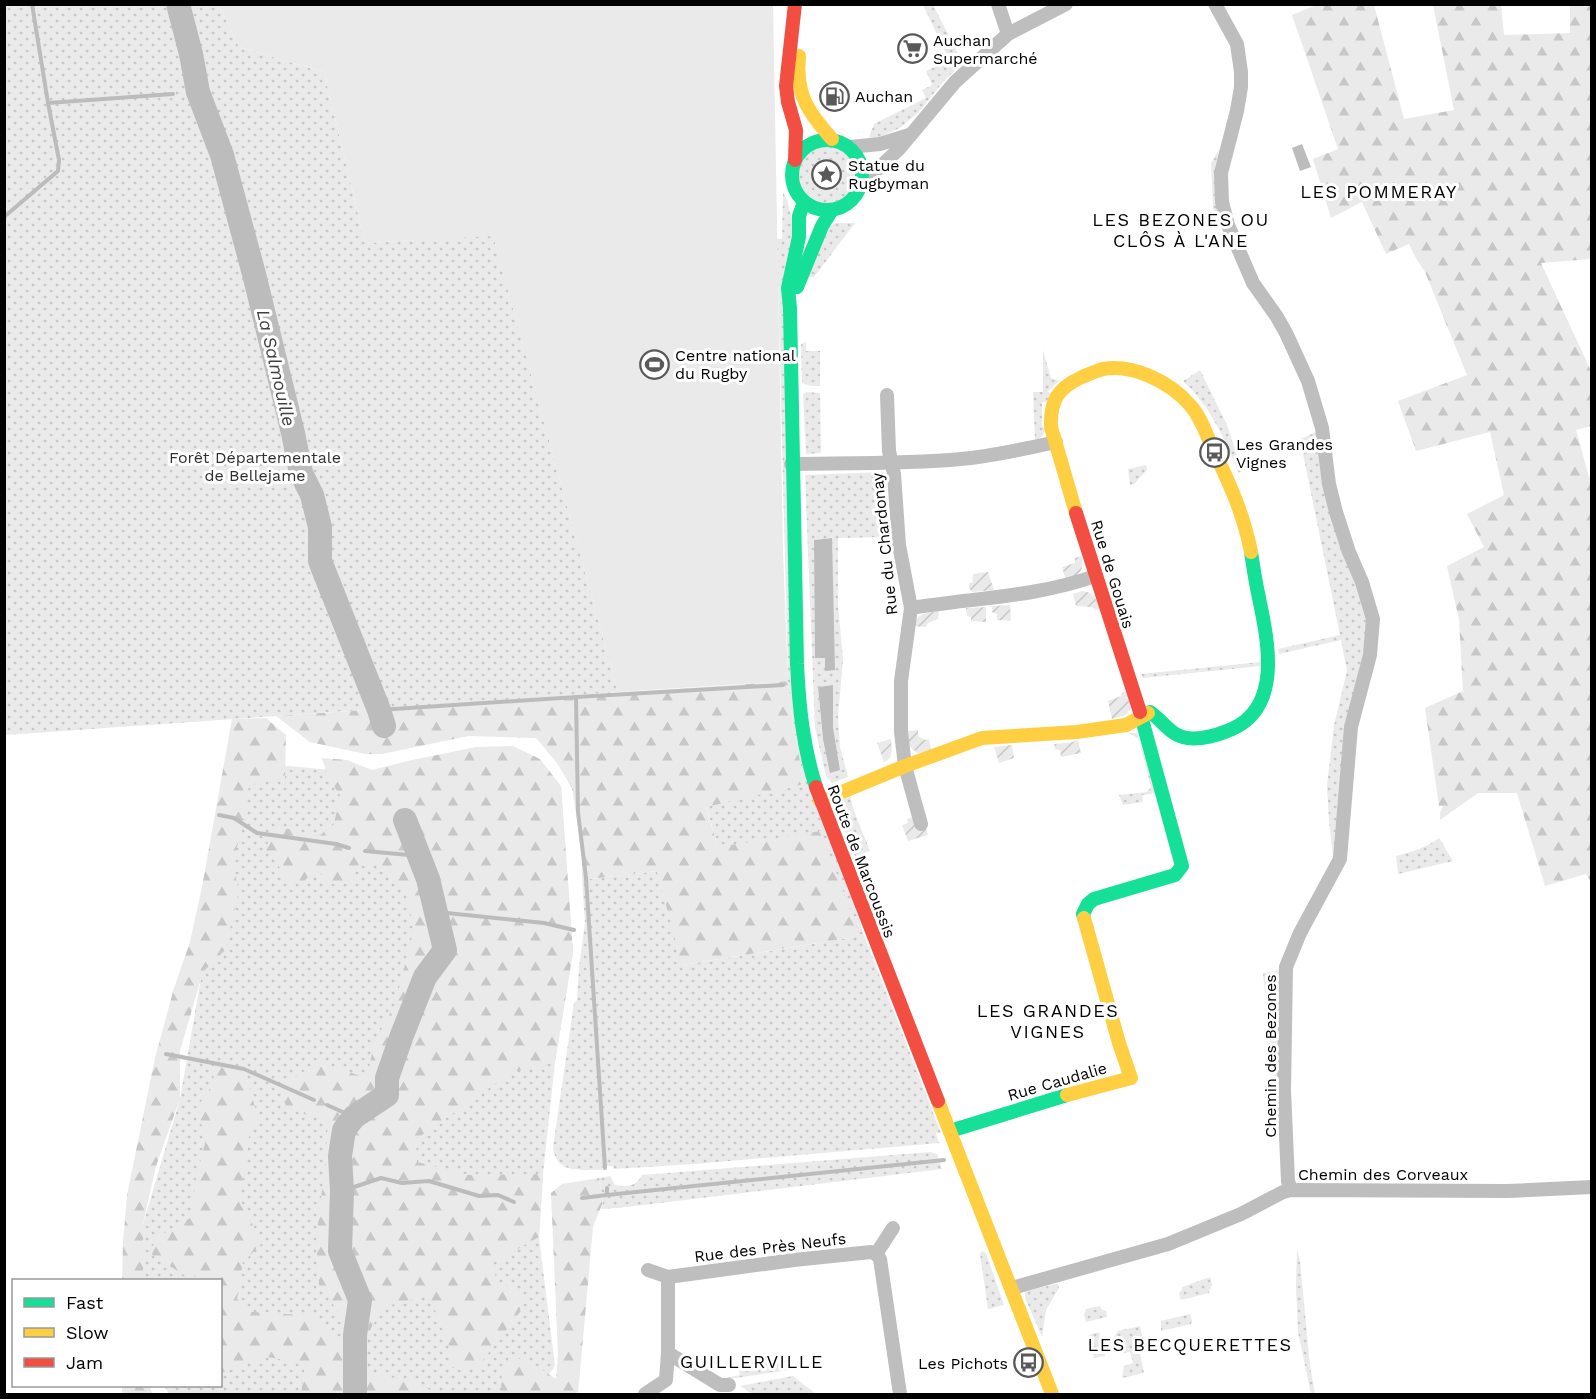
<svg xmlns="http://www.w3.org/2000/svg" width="1596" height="1399" font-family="'Work Sans',sans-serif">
	<defs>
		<pattern id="grass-dots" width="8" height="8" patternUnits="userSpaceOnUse" patternTransform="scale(1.5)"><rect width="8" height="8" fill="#eaeaea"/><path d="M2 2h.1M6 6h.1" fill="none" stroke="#c7c7c7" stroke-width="1.8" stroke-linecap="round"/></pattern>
		<pattern id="forest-firs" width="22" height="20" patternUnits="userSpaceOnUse" patternTransform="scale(1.5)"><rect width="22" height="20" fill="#eaeaea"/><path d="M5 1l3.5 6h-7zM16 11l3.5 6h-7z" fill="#c7c7c7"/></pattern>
		<pattern id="garden-furrows" width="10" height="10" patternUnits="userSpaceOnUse" patternTransform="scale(1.5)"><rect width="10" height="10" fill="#eaeaea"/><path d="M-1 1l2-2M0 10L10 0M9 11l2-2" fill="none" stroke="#c7c7c7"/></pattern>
	</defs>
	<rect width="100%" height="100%" fill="#fff"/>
	<!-- grass -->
	<g fill="url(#grass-dots)" fill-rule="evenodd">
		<path d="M5 5H219L239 47 324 72 365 243 493 235 618 692 5 735Z"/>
		<path d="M923 5H933L963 63 943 82 919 112 900 128 877 138 869 137 874 124 926 98 922 90 932 85 926 71 949 60Z"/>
		<path d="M1235 90 1220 221H1217L1213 208 1211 163 1220 148Z"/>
		<circle cx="828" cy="174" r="29"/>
		<path d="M783 192 787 200 793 223 790 681 863 933 941 1133H936L939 1143 694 1164 614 1169 613 1166H603L602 1170C581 1169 556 1175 553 1147L574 1003 577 1000 579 967 585 923 582 880 657 871 683 965 849 938 859 934 718 847 706 806 804 784 792 717 788 681 777 239H782Z"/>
		<path d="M835 223H855L814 277H806L830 226Z"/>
		<path d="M806 342V351H820V386H811L802 383 801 344Z"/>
		<path d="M1043 350 1051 378 1059 381 1048 391 1050 394 1047 402H1042V425L1045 430C1043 436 1041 439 1035 440L1033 392H1043Z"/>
		<path d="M1200 370 1227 425 1242 471 1239 473C1224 438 1211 407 1183 381Z"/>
		<path d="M806 392 820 393 821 453 806 454 803 394Z"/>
		<path d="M1319 431 1368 613V637L1334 857H1333L1329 821 1327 786 1334 725 1347 671 1341 640 1279 654 1278 649 1340 635 1300 439Z"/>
		<path d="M1146 465 1147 470 1134 484 1130 485 1128 469Z"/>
		<path d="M884 472 886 532 887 537 838 538V605L843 659 838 717 840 747 848 777 832 783 826 776 815 728 805 475ZM831 538 825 670V657L814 540ZM833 685V727L840 770 823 739 818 687Z"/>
		<path d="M1261 662V666L1143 678 1141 674Z"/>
		<path d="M1129 733H1137L1156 793 1142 795 1143 802 1123 805 1119 795 1147 792 1151 787 1139 739Z"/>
		<path d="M524 752 561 786 573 952 555 1062 543 1174 539 1237 555 1366 535 1394H169L164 1386H220V1280H143V1224L180 1099 237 770 289 766 384 775Z"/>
		<path d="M850 796 854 811 870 851 855 856 836 808 839 801Z"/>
		<path d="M1439 838 1453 861 1398 874 1396 856C1411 852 1426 848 1439 838Z"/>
		<path d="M1281 970 1280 1076 1275 1079 1263 973Z"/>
		<path d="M930 1152 937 1154 942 1169 618 1208 601 1209 603 1202 599 1178 610 1176 615 1185C627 1187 636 1187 642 1175Z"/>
		<path d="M1297 1249 1300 1261 1310 1366 1315 1394H1311L1298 1332 1296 1286Z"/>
		<path d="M982 1251 986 1253 1004 1305 988 1309 980 1254Z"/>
		<path d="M1210 1277 1212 1285 1209 1293 1181 1300 1179 1293 1182 1290V1287Z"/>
		<path d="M1056 1284H1058L1059 1288 1046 1310 1042 1337 1025 1298V1293L1027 1291Z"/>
		<path d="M1100 1306 1101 1309 1106 1311 1107 1317 1086 1322 1084 1315 1086 1309Z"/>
		<path d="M1190 1314 1192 1321 1191 1324 1161 1331V1321Z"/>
		<path d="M1140 1326 1142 1336 1137 1338 1144 1373 1122 1378 1124 1366 1133 1363 1130 1352 1121 1353 1116 1347 1113 1339 1118 1331Z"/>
		<path d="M1099 1332 1105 1356 1094 1358 1089 1335Z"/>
		<path d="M787 1355 789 1370 728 1379 726 1378 740 1375 739 1371H734L732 1367 715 1370 713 1369Z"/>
		<path d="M793 1376 816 1394H752L740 1386Z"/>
	</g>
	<!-- forest -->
	<g fill="url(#forest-firs)">
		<path d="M1319 4 1374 5 1404 119 1454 110 1433 5H1501L1504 35 1570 33V5H1591V259L1541 263 1591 371V426L1576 430 1589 477 1592 476 1591 882 1586 874 1545 886 1517 793H1478L1440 820V812L1443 806H1439L1425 708 1463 691 1459 620 1447 566 1484 547 1467 514 1504 495 1490 432 1416 451 1398 401 1467 375 1425 272 1417 260 1409 244 1386 254 1362 202 1331 218 1313 159 1338 149 1292 15Z"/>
		<path d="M788 681 792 717 804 784 706 807 718 847 821 831 859 934 849 938 682 965 657 871 582 880V862L579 832 572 788 557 763 536 738 469 736 382 754H365L310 742 276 716Z"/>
		<path d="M266 718 286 735 285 778 249 785 242 831 232 862 239 891 225 950 203 972 180 1051V1099L156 1166 143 1224V1280H122L123 1242 127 1195 155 1058 174 988 190 942 202 887 232 719Z"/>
		<path d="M513 746 540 759 561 786 573 952 555 1062 512 1072 416 1139 417 1162 469 1175 543 1174 539 1237 493 1263 497 1283 522 1290 520 1312 476 1369 452 1368 448 1342 429 1295 383 1307 365 1339 355 1335 319 1285 316 1240 325 1166 328 1121 307 1115 286 1106 279 1088 318 1062 367 1078 374 1043 395 1004 414 929 403 883 374 863 355 866 353 884H324L322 874 312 872 303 883 289 884 277 863 265 849 274 830 280 827 319 836 334 824 340 795 328 778 322 758 347 760 372 770 412 760 476 747Z"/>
		<path d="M215 1064 244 1069 258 1117 249 1137 246 1170 239 1189 243 1209 263 1242 243 1262 237 1299 253 1312 318 1316 367 1370 386 1377 416 1380 431 1391V1394H301L305 1364 268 1357 221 1373 220 1280H211L210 1277 184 1275 152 1255 154 1237 176 1228 191 1217 196 1178 205 1143 198 1106 215 1081 211 1070Z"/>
		<path d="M599 1178 603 1202 593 1227 578 1394H501L502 1366 511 1356 531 1362 556 1379 558 1355 551 1193 562 1184Z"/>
		<path d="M122 1386H150L152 1394H122Z"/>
	</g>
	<!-- garden -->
	<g fill="url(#garden-furrows)">
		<path d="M1082 556C1084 572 1080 575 1066 580L1062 567 1075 563V558Z"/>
		<path d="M988 572 994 590 972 592 969 588V583L973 582 972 577H973V574Z"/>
		<path d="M1082 591C1094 592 1096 599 1100 609L1096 610 1092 607 1076 606 1073 594Z"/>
		<path d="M1010 605 1011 621 997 620V614L992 612V606Z"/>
		<path d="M986 607V622L971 621V617L967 616 966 608Z"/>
		<path d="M939 611 938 619 928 623 926 627 913 626C919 612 926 613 939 611Z"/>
		<path d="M1129 691 1130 710 1126 715 1112 719 1108 701 1121 696 1122 693Z"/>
		<path d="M918 730V736L925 740 929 739 931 751 917 753 908 745 906 731Z"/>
		<path d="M891 739C892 749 894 758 884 762L877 743Z"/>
		<path d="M1078 740 1081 753 1061 757 1060 750 1055 749 1054 744 1073 742Z"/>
		<path d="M1012 745 1014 758 999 763 994 747Z"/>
		<path d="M913 817 926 828 928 835 908 841 902 825 908 823 907 819Z"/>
	</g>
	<!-- pitch -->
	<path fill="#eaeaea" d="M219 5H773L783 551 788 681 618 692 493 236 365 243 324 72 239 47Z"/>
	<!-- water -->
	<g fill="#bcbcbc">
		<path d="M1302 144 1311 167 1300 171 1292 148Z"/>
		<path d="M832 538 835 670 825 671V658H815L814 540Z"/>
		<path d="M833 685V727L840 770 830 773 823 739 818 687Z"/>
	</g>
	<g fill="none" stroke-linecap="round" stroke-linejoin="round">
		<!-- stream -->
		<g stroke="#bcbcbc" stroke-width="4">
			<path d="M32 4 48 103"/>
			<path d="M194 94 198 92"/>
			<path d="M4 217 58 171 59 160 48 103 173 94"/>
			<path d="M576 697 578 812 586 878 605 1168"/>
			<path d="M379 710 576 697 783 685"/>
			<path d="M219 815 234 818 257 833 336 844 349 848"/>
			<path d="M365 851 420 856"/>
			<path d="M437 912 544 923 574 930"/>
			<path d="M166 1054 244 1069 314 1100"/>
			<path d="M327 1105 354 1117"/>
			<path d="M607 1188V1195L944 1160"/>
			<path d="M342 1191 381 1178 402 1183 429 1181 479 1196 498 1195 514 1202"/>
			<path d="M582 1198 607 1195"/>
		</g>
		<!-- river -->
		<g stroke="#bcbcbc" stroke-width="24">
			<path d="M178 4 191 54 198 92 222 155 254 274 293 433 301 473 312 495 320 527V561L379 710 384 726"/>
			<path d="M355 1394V1335L360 1300 340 1251 342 1191 340 1156 344 1130 354 1117 387 1095V1078L402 1035 425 977 445 950 428 879 405 820"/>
		</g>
		<!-- street -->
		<g stroke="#bebebe" stroke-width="14">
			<path d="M998 4 1008 34"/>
			<path d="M1215 4 1237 44 1241 72V87L1237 111 1221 173 1222 202 1228 225 1253 283 1277 317 1286 333 1308 381 1322 428 1329 484 1336 512 1349 552 1362 582 1373 619 1370 655 1351 727 1340 859 1300 933 1286 967 1284 1091 1288 1181 1291 1190"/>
			<path d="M850 147 880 144 909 135"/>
			<path d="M862 184 899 149 955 82 1008 34 1066 4"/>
			<path d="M887 395 889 451 894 474 899 545 911 608 901 681V732L905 766 921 824"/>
			<path d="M791 464C848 463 905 464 961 459 993 456 1025 449 1056 442"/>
			<path d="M911 608C972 598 1037 597 1095 576"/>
			<path d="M876 1254 893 1228"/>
			<path d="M648 1270 668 1277"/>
			<path d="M1012 1288 1168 1244 1241 1214 1283 1192 1291 1190 1508 1191 1592 1187"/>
			<path d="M668 1353 720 1385H729"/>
			<path d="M645 1394 666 1380 668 1353V1277L794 1260 871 1252 876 1254 880 1259 900 1394"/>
		</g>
		<!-- fast -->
		<g stroke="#16e098" stroke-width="14">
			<circle cx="827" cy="175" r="35"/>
			<path d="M804 202 799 216V237L788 288 790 308 797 664C799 706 803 747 816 787"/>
			<path d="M797 287 822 226 832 210"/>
			<path d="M1148 713 1150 712C1159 718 1165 727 1174 733 1190 744 1216 736 1232 729 1284 706 1267 637 1258 593 1255 579 1253 565 1251 552"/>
			<path d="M1084 918 1083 914 1088 904 1094 899 1175 875 1182 866 1140 712"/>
			<path d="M950 1131 1067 1095"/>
		</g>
		<!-- slow -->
		<g stroke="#ffcf43" stroke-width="14">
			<path d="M799 56C795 94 808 112 832 139"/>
			<path d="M1076 513 1051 427C1050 400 1058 388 1082 377 1089 374 1096 371 1103 369 1134 364 1170 382 1190 405 1201 417 1206 434 1213 449 1229 482 1244 515 1251 552"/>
			<path d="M820 801 905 766 982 738 1077 732 1126 725 1148 713"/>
			<path d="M1067 1095 1131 1078 1119 1043 1084 918"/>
			<path d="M938 1101 1052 1394"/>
		</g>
		<!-- jam -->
		<g stroke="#f24e42" stroke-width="14">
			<path d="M795 4 786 86 788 102 796 130 795 160"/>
			<path d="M1076 513 1140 712"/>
			<path d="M816 787 938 1101"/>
		</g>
	</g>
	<!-- icons -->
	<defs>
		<symbol id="supermarket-ring" viewBox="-11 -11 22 22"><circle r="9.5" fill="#fff" stroke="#595959" stroke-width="1.5"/><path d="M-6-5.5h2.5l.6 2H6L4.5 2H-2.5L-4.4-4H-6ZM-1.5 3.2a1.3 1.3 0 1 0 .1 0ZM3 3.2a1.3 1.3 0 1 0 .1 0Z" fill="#595959"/></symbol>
		<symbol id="fuel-ring" viewBox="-11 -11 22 22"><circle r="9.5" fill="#fff" stroke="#595959" stroke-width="1.5"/><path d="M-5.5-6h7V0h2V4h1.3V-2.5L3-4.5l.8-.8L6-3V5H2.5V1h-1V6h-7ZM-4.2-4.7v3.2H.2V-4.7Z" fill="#595959"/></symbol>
		<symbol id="sight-ring" viewBox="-11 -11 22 22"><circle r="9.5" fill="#fff" stroke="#595959" stroke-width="1.5"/><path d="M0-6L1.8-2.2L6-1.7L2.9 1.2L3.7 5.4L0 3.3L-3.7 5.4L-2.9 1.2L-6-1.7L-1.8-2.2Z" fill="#595959"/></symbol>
		<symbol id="stadium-ring" viewBox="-11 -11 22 22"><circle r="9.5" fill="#fff" stroke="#595959" stroke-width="1.5"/><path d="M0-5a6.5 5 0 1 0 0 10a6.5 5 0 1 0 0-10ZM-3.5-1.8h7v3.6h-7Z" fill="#595959"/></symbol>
		<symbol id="bus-ring" viewBox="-11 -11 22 22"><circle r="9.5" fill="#fff" stroke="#595959" stroke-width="1.5"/><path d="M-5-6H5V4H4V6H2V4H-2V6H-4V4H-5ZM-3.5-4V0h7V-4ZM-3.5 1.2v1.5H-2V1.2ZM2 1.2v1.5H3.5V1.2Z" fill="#595959"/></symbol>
	</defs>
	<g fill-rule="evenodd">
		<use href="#supermarket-ring" x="896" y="32" width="33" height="33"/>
		<use href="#fuel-ring" x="818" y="80" width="33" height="33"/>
		<use href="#sight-ring" x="810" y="158" width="33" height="33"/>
		<use href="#stadium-ring" x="638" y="348" width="33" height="33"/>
		<use href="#bus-ring" x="1198" y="436" width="33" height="33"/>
		<use href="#bus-ring" x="1012" y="1346" width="33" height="33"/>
	</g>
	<g text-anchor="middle" stroke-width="6" stroke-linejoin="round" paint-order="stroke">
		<!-- poi labels -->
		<g font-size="16" fill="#000" stroke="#fff" text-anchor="start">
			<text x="933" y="46">Auchan<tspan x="933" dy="18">Supermarché</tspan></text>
			<text x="855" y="102">Auchan</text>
			<text x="848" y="171">Statue du<tspan x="848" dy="18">Rugbyman</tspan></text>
			<text x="675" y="361">Centre national<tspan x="675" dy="18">du Rugby</tspan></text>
			<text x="1236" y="450">Les Grandes<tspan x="1236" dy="18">Vignes</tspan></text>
			<text x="1008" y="1369" text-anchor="end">Les Pichots</text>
		</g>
		<!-- park labels -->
		<g font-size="16" fill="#2f2f2f" stroke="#fff">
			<text x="255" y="463">Forêt Départementale<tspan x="255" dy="18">de Bellejame</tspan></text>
		</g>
		<!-- street labels -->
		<g font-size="16" fill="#000" stroke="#fff">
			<text transform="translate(884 544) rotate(-96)" y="6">Rue du Chardonay</text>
			<text transform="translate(1113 574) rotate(73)" y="6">Rue de Gouais</text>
			<text transform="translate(862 861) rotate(69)" y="6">Route de Marcoussis</text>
			<text transform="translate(1270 1056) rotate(-90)" y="6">Chemin des Bezones</text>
			<text transform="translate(1057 1081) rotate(-16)" y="6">Rue Caudalie</text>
			<text x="1383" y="1180">Chemin des Corveaux</text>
			<text transform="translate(770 1247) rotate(-7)" y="6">Rue des Près Neufs</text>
		</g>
		<!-- neighbourhood labels -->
		<g font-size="18" letter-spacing="1.5" fill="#000" stroke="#fff">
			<text x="1379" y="198">LES POMMERAY</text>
			<text x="1181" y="226">LES BEZONES OU<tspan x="1181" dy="21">CLÔS À L'ANE</tspan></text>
			<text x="1048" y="1017">LES GRANDES<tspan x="1048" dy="21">VIGNES</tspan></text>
			<text x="1190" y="1351">LES BECQUERETTES</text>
			<text x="752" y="1368">GUILLERVILLE</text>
		</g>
		<!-- water labels -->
		<g font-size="18" font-style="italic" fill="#404040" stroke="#fff">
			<text transform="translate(276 368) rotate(77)" y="6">La Salmouille</text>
		</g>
	</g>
	<!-- border -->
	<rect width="1596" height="1399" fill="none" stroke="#000000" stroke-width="12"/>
	<!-- legend -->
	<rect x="12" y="1279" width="210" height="108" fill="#ffffff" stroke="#999999" stroke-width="1.5"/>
	<rect x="24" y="1298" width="30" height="9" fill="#16e098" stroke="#999999" stroke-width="1.5"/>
	<text x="66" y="1309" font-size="18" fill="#000000">Fast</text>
	<rect x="24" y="1328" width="30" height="9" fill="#ffcf43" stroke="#999999" stroke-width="1.5"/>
	<text x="66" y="1339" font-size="18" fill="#000000">Slow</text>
	<rect x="24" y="1358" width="30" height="9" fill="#f24e42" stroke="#999999" stroke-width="1.5"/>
	<text x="66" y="1369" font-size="18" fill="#000000">Jam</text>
</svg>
